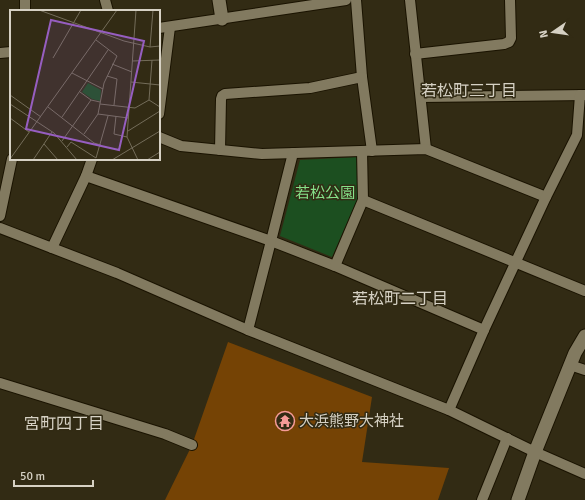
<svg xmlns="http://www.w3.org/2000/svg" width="585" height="500" font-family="Signika,'Noto Sans JP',sans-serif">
	<rect width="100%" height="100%" fill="#322b14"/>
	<!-- green -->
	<path fill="#1c4f20" d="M357 157 358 198 332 257 280 236 300 160Z"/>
	<!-- building -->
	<path fill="#754305" d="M228 342 372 397 362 462 449 468 438 500H165L192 445Z"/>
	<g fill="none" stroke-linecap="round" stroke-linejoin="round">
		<defs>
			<g id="minor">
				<path d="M25 0V11"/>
				<path d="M105 0 108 11"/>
				<path d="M356 0 362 77 372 151"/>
				<path d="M410 0 426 149"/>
				<path d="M159 28 346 0"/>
				<path d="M0 53 11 52"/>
				<path d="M415 54 504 44 509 42 511 38 510 0"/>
				<path d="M421 97 585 95"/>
				<path d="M159 114 170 27"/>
				<path d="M159 137 181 146 262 154 426 149 546 197"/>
				<path d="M220 150 221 99 222 96 225 94 310 88 362 77"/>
				<path d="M86 176 271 241 335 266 484 330"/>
				<path d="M363 200 585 291"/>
				<path d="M0 216 12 159"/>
				<path d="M0 228 117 273 248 330 449 410 535 452 585 474"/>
				<path d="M52 248 86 176 92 159"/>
				<path d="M335 266 363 200 362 151"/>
				<path d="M248 330 271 241 293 153"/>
				<path d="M570 365 585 370"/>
				<path d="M0 383 165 434 192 445"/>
				<path d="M449 410 484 330 546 197 577 135 580 95"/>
				<path d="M482 500 507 438"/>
			</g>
			<g id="tertiary">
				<path d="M219 0 222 19"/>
				<path d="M518 500 535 452 575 353 585 336"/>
			</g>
		</defs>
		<!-- minor casing -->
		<use href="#minor" stroke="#1a1300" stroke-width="12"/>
		<!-- tertiary casing -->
		<use href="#tertiary" stroke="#1a1300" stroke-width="15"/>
		<!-- minor -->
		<use href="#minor" stroke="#827a60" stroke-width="10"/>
		<!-- tertiary -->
		<use href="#tertiary" stroke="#827a60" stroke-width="13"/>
	</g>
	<!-- icons -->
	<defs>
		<symbol id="temple-ring" viewBox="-11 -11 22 22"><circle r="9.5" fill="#322b14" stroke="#f59b97" stroke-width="1.5"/><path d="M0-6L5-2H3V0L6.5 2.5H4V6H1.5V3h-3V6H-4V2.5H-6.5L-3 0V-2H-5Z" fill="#f59b97"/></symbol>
	</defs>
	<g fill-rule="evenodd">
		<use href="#temple-ring" x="274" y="410" width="22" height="22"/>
	</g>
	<g text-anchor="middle" stroke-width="3" stroke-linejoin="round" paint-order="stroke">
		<!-- park labels -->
		<g font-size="15" fill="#85e189" stroke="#322b14">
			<text x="325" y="198">若松公園</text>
		</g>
		<!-- poi labels -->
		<g font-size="15" fill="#d6d1c4" stroke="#322b14" text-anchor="start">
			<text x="299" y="426">大浜熊野大神社</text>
		</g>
		<!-- neighbourhood labels -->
		<g font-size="16" fill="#d6d1c4" stroke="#322b14">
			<text x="469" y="96">若松町三丁目</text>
			<text x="400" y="304">若松町二丁目</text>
			<text x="64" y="429">宮町四丁目</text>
		</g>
	</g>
	<!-- overview -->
	<g transform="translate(10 10)">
		<rect width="150" height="150" fill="#322b14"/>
		<path d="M78 73 91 80 90 91 82 89 72 82Z" fill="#1c4f20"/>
		<path fill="none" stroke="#746d5a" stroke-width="1" d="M29 0 114 31 140 37 150 36M126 0 117 127 128 150M140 37 143 0M43 48 71 0M122 51 150 50M102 54 122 62M62 63 93 79M97 66 107 69 104 95M121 72 150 75M70 82 81 90 90 92M0 85 31 107M139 90 142 50M139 90 150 97M0 94 44 123 67 150M90 94 125 98 139 90M38 97 84 133 91 135M88 104 118 108M106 106 104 124 117 127M52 107 98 40M0 108 19 122M118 121 150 101M74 124 88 104 94 73 107 46 86 30M52 131 81 90M34 134 48 150M57 137 61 132 86 148 98 106M0 149 107 0M23 150 42 122M102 150 150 121M137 150 150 142"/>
		<path fill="#965ec0" fill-opacity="0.15" stroke="#965ec0" stroke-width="2" d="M41 10 134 31 109 140 16 119Z"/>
		<rect width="150" height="150" fill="none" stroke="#d6d1c4" stroke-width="2"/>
	</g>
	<!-- north arrow -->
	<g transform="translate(553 32) rotate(257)" stroke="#322b14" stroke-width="3" paint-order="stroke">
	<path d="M0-3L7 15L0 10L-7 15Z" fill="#d6d1c4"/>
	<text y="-6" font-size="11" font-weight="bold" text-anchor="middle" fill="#d6d1c4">N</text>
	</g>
	<!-- scale -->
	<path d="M14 480v6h79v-6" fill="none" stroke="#d6d1c4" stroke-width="2"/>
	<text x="20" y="480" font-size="12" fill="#d6d1c4" stroke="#322b14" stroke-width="3" paint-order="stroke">50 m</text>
</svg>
